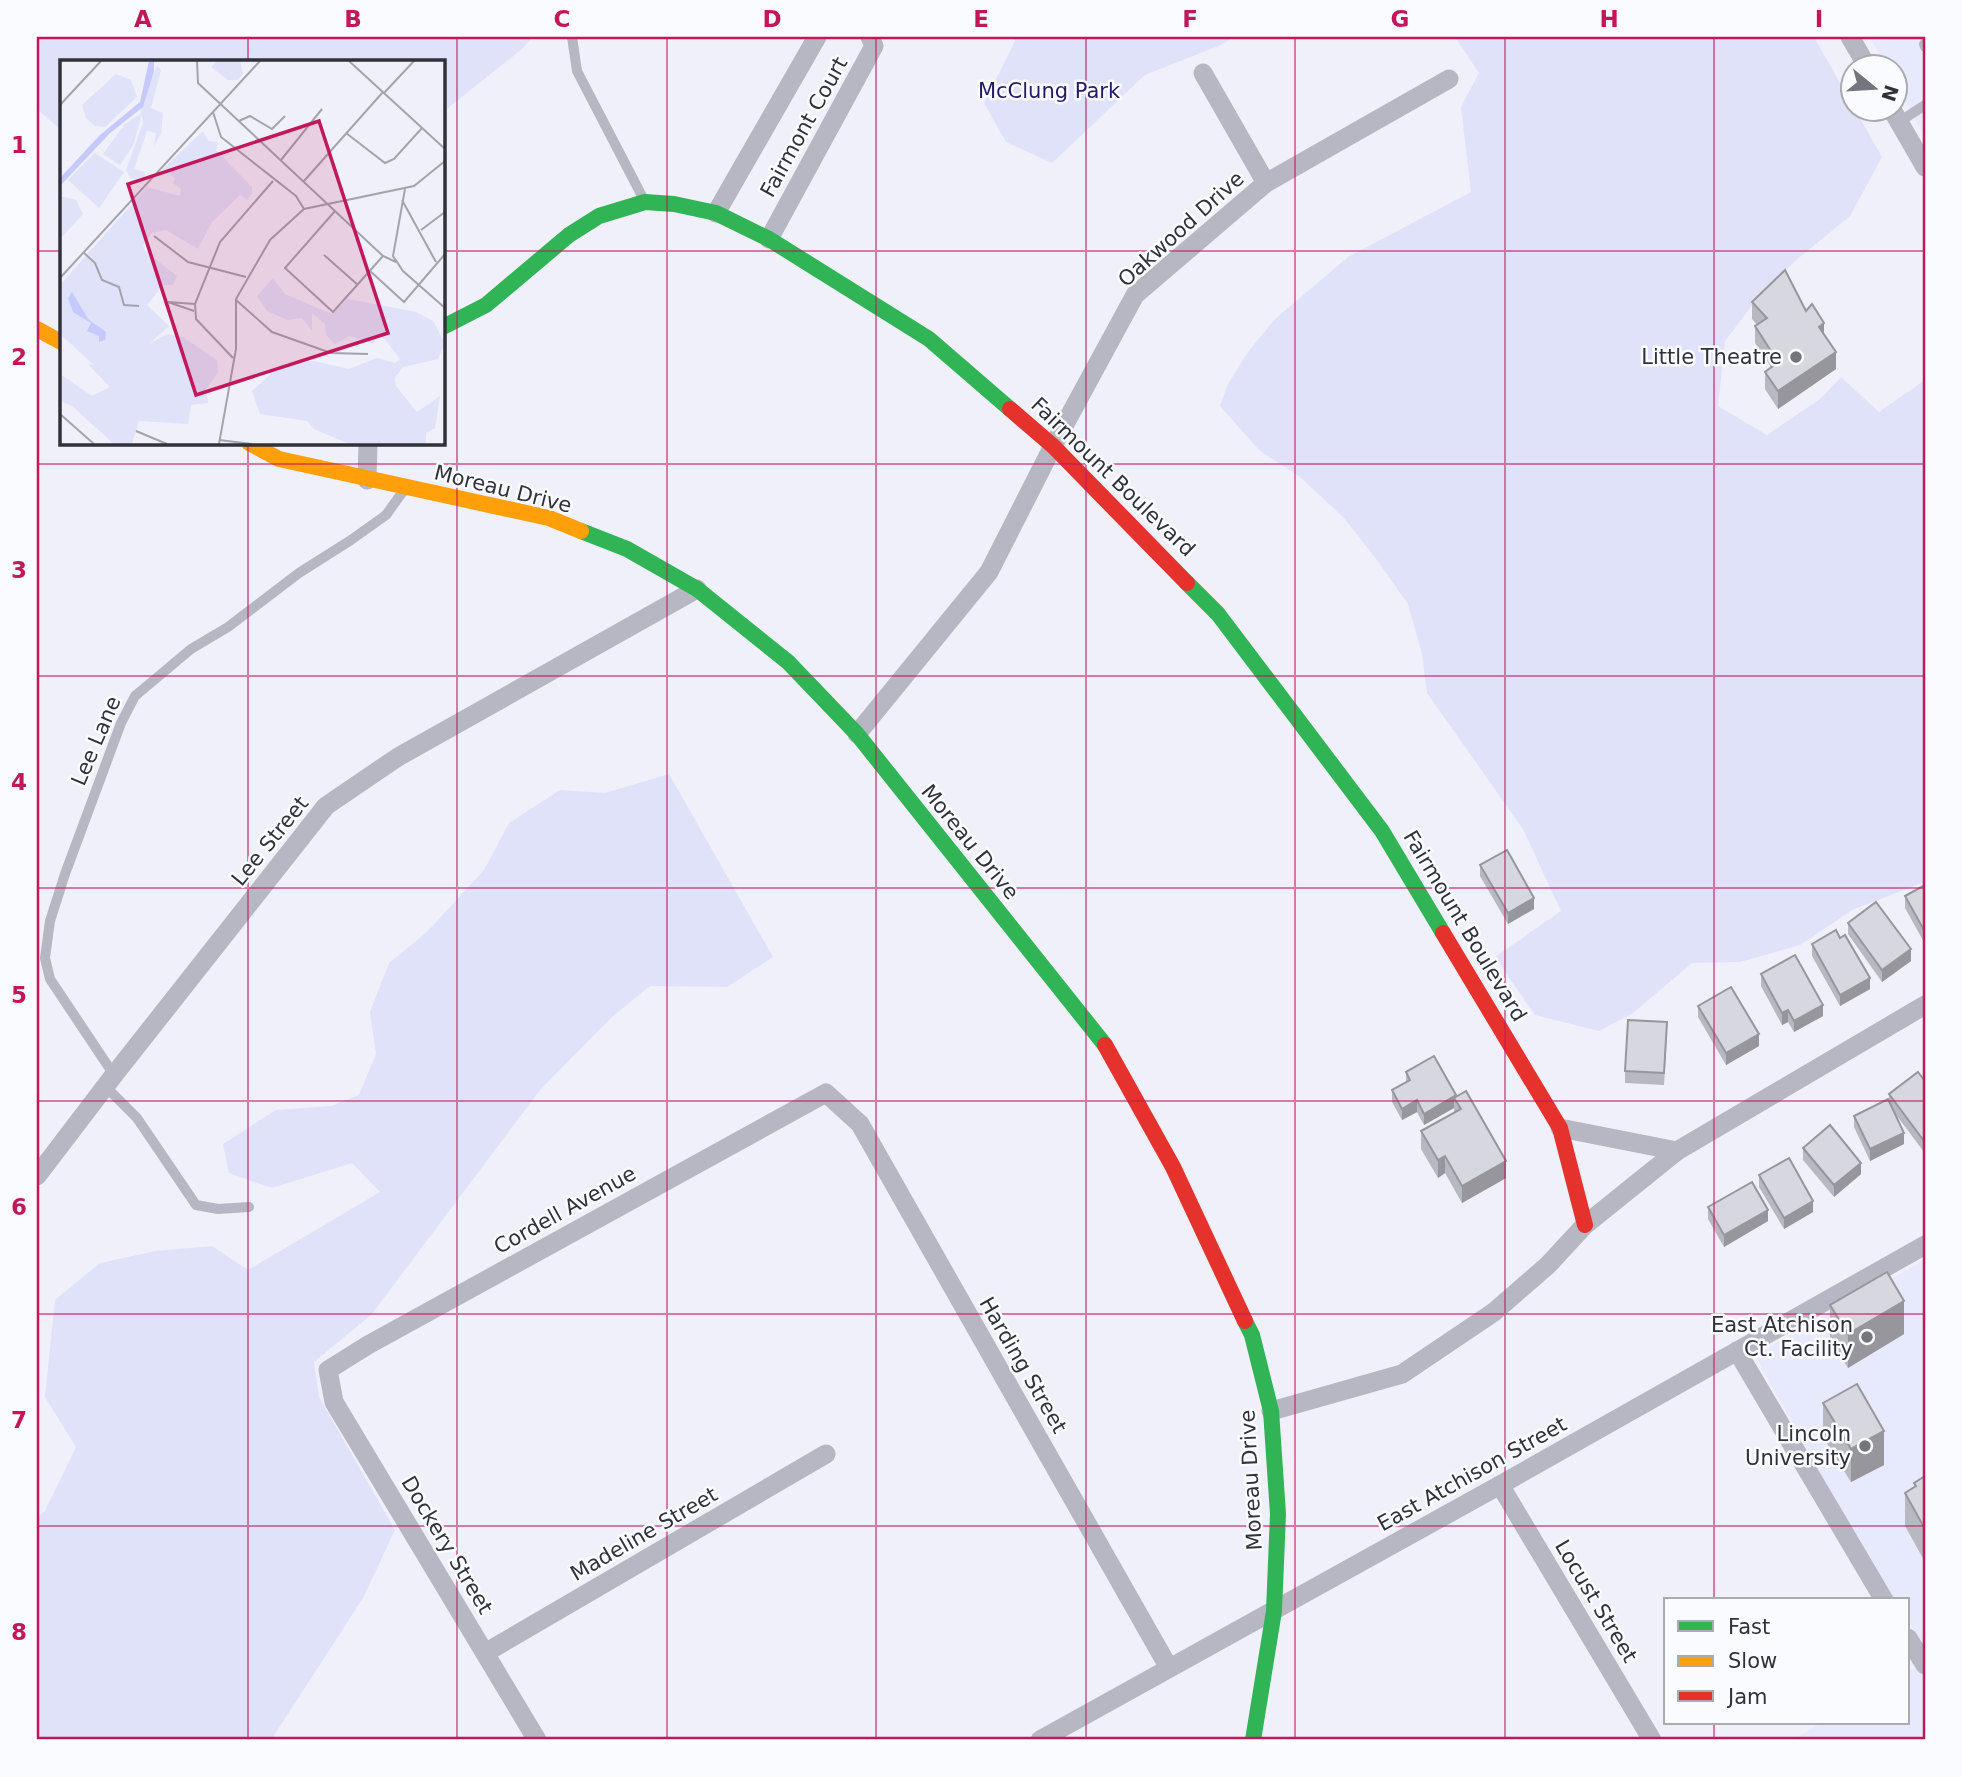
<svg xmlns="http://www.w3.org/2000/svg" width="1962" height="1777" font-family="'DejaVu Sans',sans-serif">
	<rect width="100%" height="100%" fill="#eff0fa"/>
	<!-- built -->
	<g fill="#e7e9fc">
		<path d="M1870 37H1925V137L1896 84V66H1886Z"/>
		<path d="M1925 1260V1647L1908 1621V1600H1894L1855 1537 1755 1355Z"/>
		<path d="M1925 1662V1740H1792L1822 1723H1908V1672Z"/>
	</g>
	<!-- green -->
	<g fill="#dfe2f9">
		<path d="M37 37H532L522 49 443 112V61H61V130L37 109Z"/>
		<path d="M1015 37H1234L1221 45 1145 75 1052 163 1006 142 984 103 1015 41Z"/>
		<path d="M1455 37H1814L1882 157 1850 216 1795 261 1757 299 1725 341 1718 406 1767 435 1820 399 1841 377 1879 412 1925 380V882L1854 909 1800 945 1740 962 1692 963 1633 1013 1599 1031 1535 1015 1495 957 1561 911 1523 829 1427 693 1422 654 1408 604 1377 560 1344 518 1299 476 1260 451 1220 406 1228 384 1248 352 1274 320 1348 257 1471 192 1461 107 1479 73Z"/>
		<path d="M669 774 773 957 727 987 650 986 612 1017 540 1090 371 1315 314 1362 319 1397 395 1530 363 1598 271 1740H37V1518L45 1511 76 1447 45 1397 55 1300 100 1263 156 1251 212 1246 248 1270 380 1192 352 1163 272 1188 229 1173 223 1144 276 1110 331 1106 359 1095 376 1054 370 1012 389 963 427 932 484 870 509 823 560 790 605 793Z"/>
	</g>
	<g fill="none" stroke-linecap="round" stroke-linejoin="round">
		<!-- lane -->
		<g stroke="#b6b7c2" stroke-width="10">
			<path d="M572 37 577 71 643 198"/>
			<path d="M1924 44 1925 47"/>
			<path d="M1899 122 1925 105"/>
			<path d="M114 1075 50 979 45 958 50 921 65 874 121 723 135 696 191 649 228 627 299 573 351 540 386 515 404 490"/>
			<path d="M105 1086 137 1118 196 1205 218 1209 249 1207"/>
		</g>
		<!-- street -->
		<g stroke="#b6b7c2" stroke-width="19">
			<path d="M1850 37 1867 66"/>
			<path d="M1203 73 1266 183"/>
			<path d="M1891 108 1925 167"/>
			<path d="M716 213 817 37"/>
			<path d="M769 239 874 46 870 37"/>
			<path d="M367 480 368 443"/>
			<path d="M857 734 989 572 1053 446 1135 295 1266 183 1449 79"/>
			<path d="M1560 1128 1677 1151"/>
			<path d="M37 1176 114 1075 326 806 398 757 697 589"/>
			<path d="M1737 1351 1884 1600"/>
			<path d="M1271 1411 1402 1374 1494 1312 1548 1265 1585 1225 1677 1151 1925 1005"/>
			<path d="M1500 1485 1652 1740"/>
			<path d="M1908 1638 1925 1665"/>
			<path d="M485 1653 826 1454"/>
			<path d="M537 1740 334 1402 328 1370 368 1345 826 1093 860 1124 1169 1668"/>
			<path d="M1040 1740 1500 1485 1925 1245"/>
		</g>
		<!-- fast -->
		<g stroke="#30b455" stroke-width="16">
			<path d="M443 327 486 305 569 235 599 216 645 202 674 204 716 213 769 239 929 339 1010 409"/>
			<path d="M581 531 627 549 697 589 788 662 857 734 1105 1045"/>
			<path d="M1187 583 1218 614 1382 831 1443 933"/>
			<path d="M1245 1321 1252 1335 1271 1411 1278 1514 1274 1611 1253 1740"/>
		</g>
		<!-- slow -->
		<g stroke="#ff9f0a" stroke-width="16">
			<path d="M37 329 61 342"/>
			<path d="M249 443 279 459 549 518 581 531"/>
		</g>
		<!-- jam -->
		<g stroke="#e5322d" stroke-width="16">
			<path d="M1010 409 1053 446 1187 583"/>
			<path d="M1443 933 1560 1128 1585 1225"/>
			<path d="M1105 1045 1173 1167 1245 1321"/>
		</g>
	</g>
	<!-- wall -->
	<g fill="#b8b9c0">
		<path d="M1752 302 1806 311 1824 334 1836 369 1778 409 1765 389V372L1771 367 1755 343V326L1757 325 1752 319Z"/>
		<path d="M1480 865 1534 909 1508 924 1480 876Z"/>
		<path d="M1925 885V944L1905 908V896Z"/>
		<path d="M1848 923 1911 961 1882 982 1848 934Z"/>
		<path d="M1812 944 1870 989 1840 1006 1812 956Z"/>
		<path d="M1761 974 1823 1016 1794 1032 1788 1022 1782 1025 1761 986Z"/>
		<path d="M1698 1006 1759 1046 1726 1065 1698 1017Z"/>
		<path d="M1667 1034 1664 1085 1625 1083V1071Z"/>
		<path d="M1406 1072 1456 1097 1506 1178 1462 1203 1445 1173 1438 1178 1421 1149V1131L1454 1113V1108L1424 1125 1417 1112 1402 1120 1392 1102V1090L1406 1083Z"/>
		<path d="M1925 1081 1924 1152 1897 1116 1904 1144 1870 1161 1854 1127V1116L1889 1099V1094Z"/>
		<path d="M1803 1148 1861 1174 1834 1197 1803 1160Z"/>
		<path d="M1759 1175 1813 1212 1784 1229 1759 1187Z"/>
		<path d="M1708 1207 1768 1221 1724 1247 1708 1219Z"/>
		<path d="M1830 1305 1904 1334 1848 1368 1830 1339Z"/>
		<path d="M1823 1403 1884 1465 1851 1482 1823 1437Z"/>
		<path d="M1925 1476V1562L1905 1526V1493L1914 1488V1483Z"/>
	</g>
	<!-- shaded-wall -->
	<g fill="#96969c">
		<path d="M1824 323V340L1819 327Z"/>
		<path d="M1836 352V369L1778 409V391Z"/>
		<path d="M1534 898V909L1508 924V913Z"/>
		<path d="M1911 949V961L1882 982V970Z"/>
		<path d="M1870 978V989L1840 1006V995Z"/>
		<path d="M1823 1005V1016L1794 1032V1021Z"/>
		<path d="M1788 1010V1022L1782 1025V1013Z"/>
		<path d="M1759 1034V1046L1726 1065V1053Z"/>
		<path d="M1456 1095V1101L1454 1098V1108L1424 1125V1114Z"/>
		<path d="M1417 1100V1112L1402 1120V1109Z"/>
		<path d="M1904 1133V1144L1870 1161V1149Z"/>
		<path d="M1445 1156V1173L1438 1178V1160Z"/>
		<path d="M1506 1161V1178L1462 1203V1186Z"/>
		<path d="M1861 1163V1174L1834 1197V1185Z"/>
		<path d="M1813 1201V1212L1784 1229V1218Z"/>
		<path d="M1768 1210V1221L1724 1247V1235Z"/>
		<path d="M1904 1301V1334L1848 1368V1334Z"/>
		<path d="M1884 1431V1465L1851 1482V1449Z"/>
	</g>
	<!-- building -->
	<g fill="#d6d7df" stroke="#96969c" stroke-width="2">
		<path d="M1785 270 1806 311 1812 304 1824 323 1819 327 1836 352 1778 391 1765 372 1778 362 1755 326 1767 318 1752 302Z"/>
		<path d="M1507 850 1534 898 1508 913 1480 865Z"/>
		<path d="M1925 885V932L1905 896Z"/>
		<path d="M1876 902 1911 949 1882 970 1848 923Z"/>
		<path d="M1836 930 1840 938 1845 935 1870 978 1840 995 1812 944Z"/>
		<path d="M1795 955 1823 1005 1794 1021 1788 1010 1782 1013 1761 974Z"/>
		<path d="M1731 987 1759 1034 1726 1053 1698 1006Z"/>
		<path d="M1628 1020 1667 1022 1664 1073 1625 1071Z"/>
		<path d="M1434 1056 1456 1095 1424 1114 1417 1100 1402 1109 1392 1090 1410 1080 1406 1072Z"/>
		<path d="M1918 1072 1925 1081V1140L1924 1141 1889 1094Z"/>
		<path d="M1466 1091 1506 1161 1462 1186 1445 1156 1438 1160 1421 1131 1461 1109 1454 1098Z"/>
		<path d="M1888 1099 1904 1133 1870 1149 1854 1116Z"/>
		<path d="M1830 1125 1861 1163 1834 1185 1803 1148Z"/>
		<path d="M1789 1158 1813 1201 1784 1218 1759 1175Z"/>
		<path d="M1752 1182 1768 1210 1724 1235 1708 1207Z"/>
		<path d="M1887 1272 1904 1301 1848 1334 1830 1305Z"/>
		<path d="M1857 1384 1884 1431 1851 1449 1823 1403Z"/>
		<path d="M1925 1476V1529L1905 1493 1916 1486 1914 1483Z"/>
	</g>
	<!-- grid -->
	<path fill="none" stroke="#c2185b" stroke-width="2" stroke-opacity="0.55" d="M248 37V61M457 37V1740M667 37V1740M876 37V1740M1086 37V1740M1295 37V1740M1505 37V1740M1714 37V1600M37 251H61M443 251H1925M248 443V1740M37 464H1925M37 676H1925M37 888H1925M37 1101H1925M37 1314H1925M37 1526H1925M1714 1723V1740"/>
	<!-- markers -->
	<g fill="#74747d" stroke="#fafbfe" stroke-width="2.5">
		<circle cx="1796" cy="357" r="7"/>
		<circle cx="1867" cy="1337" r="7"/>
		<circle cx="1865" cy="1446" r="7"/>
	</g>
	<g text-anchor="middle" stroke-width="5" stroke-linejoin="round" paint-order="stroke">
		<!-- park labels -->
		<g font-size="21" fill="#251a68" stroke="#fafbfe">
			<text x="1049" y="98">McClung Park</text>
		</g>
		<!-- street labels -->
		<g font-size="21" fill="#313239" stroke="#fafbfe">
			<text transform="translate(804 127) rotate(-61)" y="7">Fairmont Court</text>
			<text transform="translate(1181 229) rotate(-42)" y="7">Oakwood Drive</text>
			<text transform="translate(1113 477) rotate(44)" y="7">Fairmount Boulevard</text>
			<text transform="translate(503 489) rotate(14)" y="7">Moreau Drive</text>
			<text transform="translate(96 741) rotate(-67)" y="7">Lee Lane</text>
			<text transform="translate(270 841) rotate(-51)" y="7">Lee Street</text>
			<text transform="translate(970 842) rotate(51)" y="7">Moreau Drive</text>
			<text transform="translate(1465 926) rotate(59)" y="7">Fairmount Boulevard</text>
			<text transform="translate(565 1210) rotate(-29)" y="7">Cordell Avenue</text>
			<text transform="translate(1023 1365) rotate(60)" y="7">Harding Street</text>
			<text transform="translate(1472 1474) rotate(-29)" y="7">East Atchison Street</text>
			<text transform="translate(1251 1480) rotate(-93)" y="7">Moreau Drive</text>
			<text transform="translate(644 1534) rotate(-30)" y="7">Madeline Street</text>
			<text transform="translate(447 1545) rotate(59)" y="7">Dockery Street</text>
			<text transform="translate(1596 1601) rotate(59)" y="7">Locust Street</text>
		</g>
		<!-- poi labels -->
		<g font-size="21" fill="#313239" stroke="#fafbfe" text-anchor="end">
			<text x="1782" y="364">Little Theatre</text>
			<text x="1853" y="1332">East Atchison<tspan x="1853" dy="24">Ct. Facility</tspan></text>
			<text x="1851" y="1441">Lincoln<tspan x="1851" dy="24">University</tspan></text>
		</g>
	</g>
	<!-- overview -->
	<g transform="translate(60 60)">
		<rect width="385" height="385" fill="#eff0fa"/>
		<path d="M157 1H180L183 14 177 20H168L151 7ZM97 6 101 10 91 48 103 53 101 74 94 86 96 73 87 71 74 109 85 112 84 117 71 119 66 110 83 63 80 45ZM56 14 71 20 77 37 45 67 35 66 26 58 22 45ZM82 53 73 86 60 105 43 94 64 65ZM143 71 148 81 158 82 156 90 192 127V134L187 140 180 135 152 162 138 189 106 170 92 173 83 185 85 191 117 216 113 225H103L87 245 109 266 89 284 107 274 123 277 157 300 158 313 146 329 148 343 131 345 128 364 79 361 72 384H54L12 346 0 341V314L32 336 50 327 28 304 34 305 0 274V225L87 127 120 136 121 129 113 123 115 118 103 109ZM35 93 64 112 39 148 8 120ZM0 136 16 140 23 154 0 179ZM213 218 225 234 272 254 288 239 356 252 373 261 385 283 378 299 343 307 335 318 336 326 357 352 380 336 375 368 366 373V384H289L254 369 247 361 200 354 192 331 220 306 254 301 289 309 317 298 335 303 340 299 321 274 313 284 290 276 275 284 266 275 265 264 252 253V271L242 258 227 260 207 251 197 236Z" fill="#dfe2f9"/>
		<path d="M89 1H94V11L83 47 50 73 0 126V118L40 75 80 42ZM12 232 28 259 46 272 45 280 39 282V276L27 271 31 263 13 252 8 238Z" fill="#c5c9fd"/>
		<path fill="none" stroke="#a3a4ad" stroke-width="2" d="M137 1 138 23 323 196 336 202M289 1 385 89M324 33 354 1M0 45 41 1M153 52 161 77 236 136 244 149M179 61 190 56 212 69 225 56M286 73 325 103 334 99 362 68M221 100 262 49M244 121 323 32M345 129 333 196 343 211 385 248M342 140 376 202M275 151 225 208 273 252 323 196M361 170 385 152M94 176 128 202 186 217M23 192 35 203 42 220 59 227 64 245 79 246M264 195 298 225M310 211 344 242 385 194M0 218 200 1M176 240 212 272 271 293 308 294M134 251 108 242 135 244M173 298 136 259 135 244 160 182 213 121M0 354 34 384M76 371 107 384M159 380 192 384M159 384 176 289V239L210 180 244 149 354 126 385 101"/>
		<path fill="#c2185b" fill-opacity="0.15" stroke="#c2185b" stroke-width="3.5" d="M259 61 328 273 136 335 68 124Z"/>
		<rect width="385" height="385" fill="none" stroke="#313239" stroke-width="3.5"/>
	</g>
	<!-- border -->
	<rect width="1962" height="1777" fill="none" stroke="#fafbfe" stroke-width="77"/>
	<!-- legend -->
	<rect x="1664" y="1598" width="245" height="126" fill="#fafbfe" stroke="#aaabaf" stroke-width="2"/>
	<rect x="1678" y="1621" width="35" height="10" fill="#30b455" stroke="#aaabaf" stroke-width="2"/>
	<text x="1728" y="1634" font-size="21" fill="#313239">Fast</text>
	<rect x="1678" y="1656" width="35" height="10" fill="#ff9f0a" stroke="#aaabaf" stroke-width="2"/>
	<text x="1728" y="1668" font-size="21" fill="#313239">Slow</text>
	<rect x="1678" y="1691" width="35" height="10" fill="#e5322d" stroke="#aaabaf" stroke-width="2"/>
	<text x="1728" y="1704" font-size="21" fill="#313239">Jam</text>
	<!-- north arrow -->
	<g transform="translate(1874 88) rotate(108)"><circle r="33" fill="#fafbfe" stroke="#aaabaf" stroke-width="2"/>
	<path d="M0-5L12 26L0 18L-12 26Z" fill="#74747d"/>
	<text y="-10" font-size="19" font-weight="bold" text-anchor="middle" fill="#313239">N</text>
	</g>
	<rect x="38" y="38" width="1886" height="1700" fill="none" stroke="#c2185b" stroke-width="2.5"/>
	<g font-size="23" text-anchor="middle" font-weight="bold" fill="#c2185b">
		<text x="143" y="27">A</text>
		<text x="353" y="27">B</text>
		<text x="562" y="27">C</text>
		<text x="772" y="27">D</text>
		<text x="981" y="27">E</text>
		<text x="1190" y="27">F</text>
		<text x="1400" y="27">G</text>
		<text x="1609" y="27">H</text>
		<text x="1819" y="27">I</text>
		<text x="19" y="153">1</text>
		<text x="19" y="365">2</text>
		<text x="19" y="578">3</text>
		<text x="19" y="790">4</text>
		<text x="19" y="1003">5</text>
		<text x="19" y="1215">6</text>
		<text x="19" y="1428">7</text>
		<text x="19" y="1640">8</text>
	</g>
</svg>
